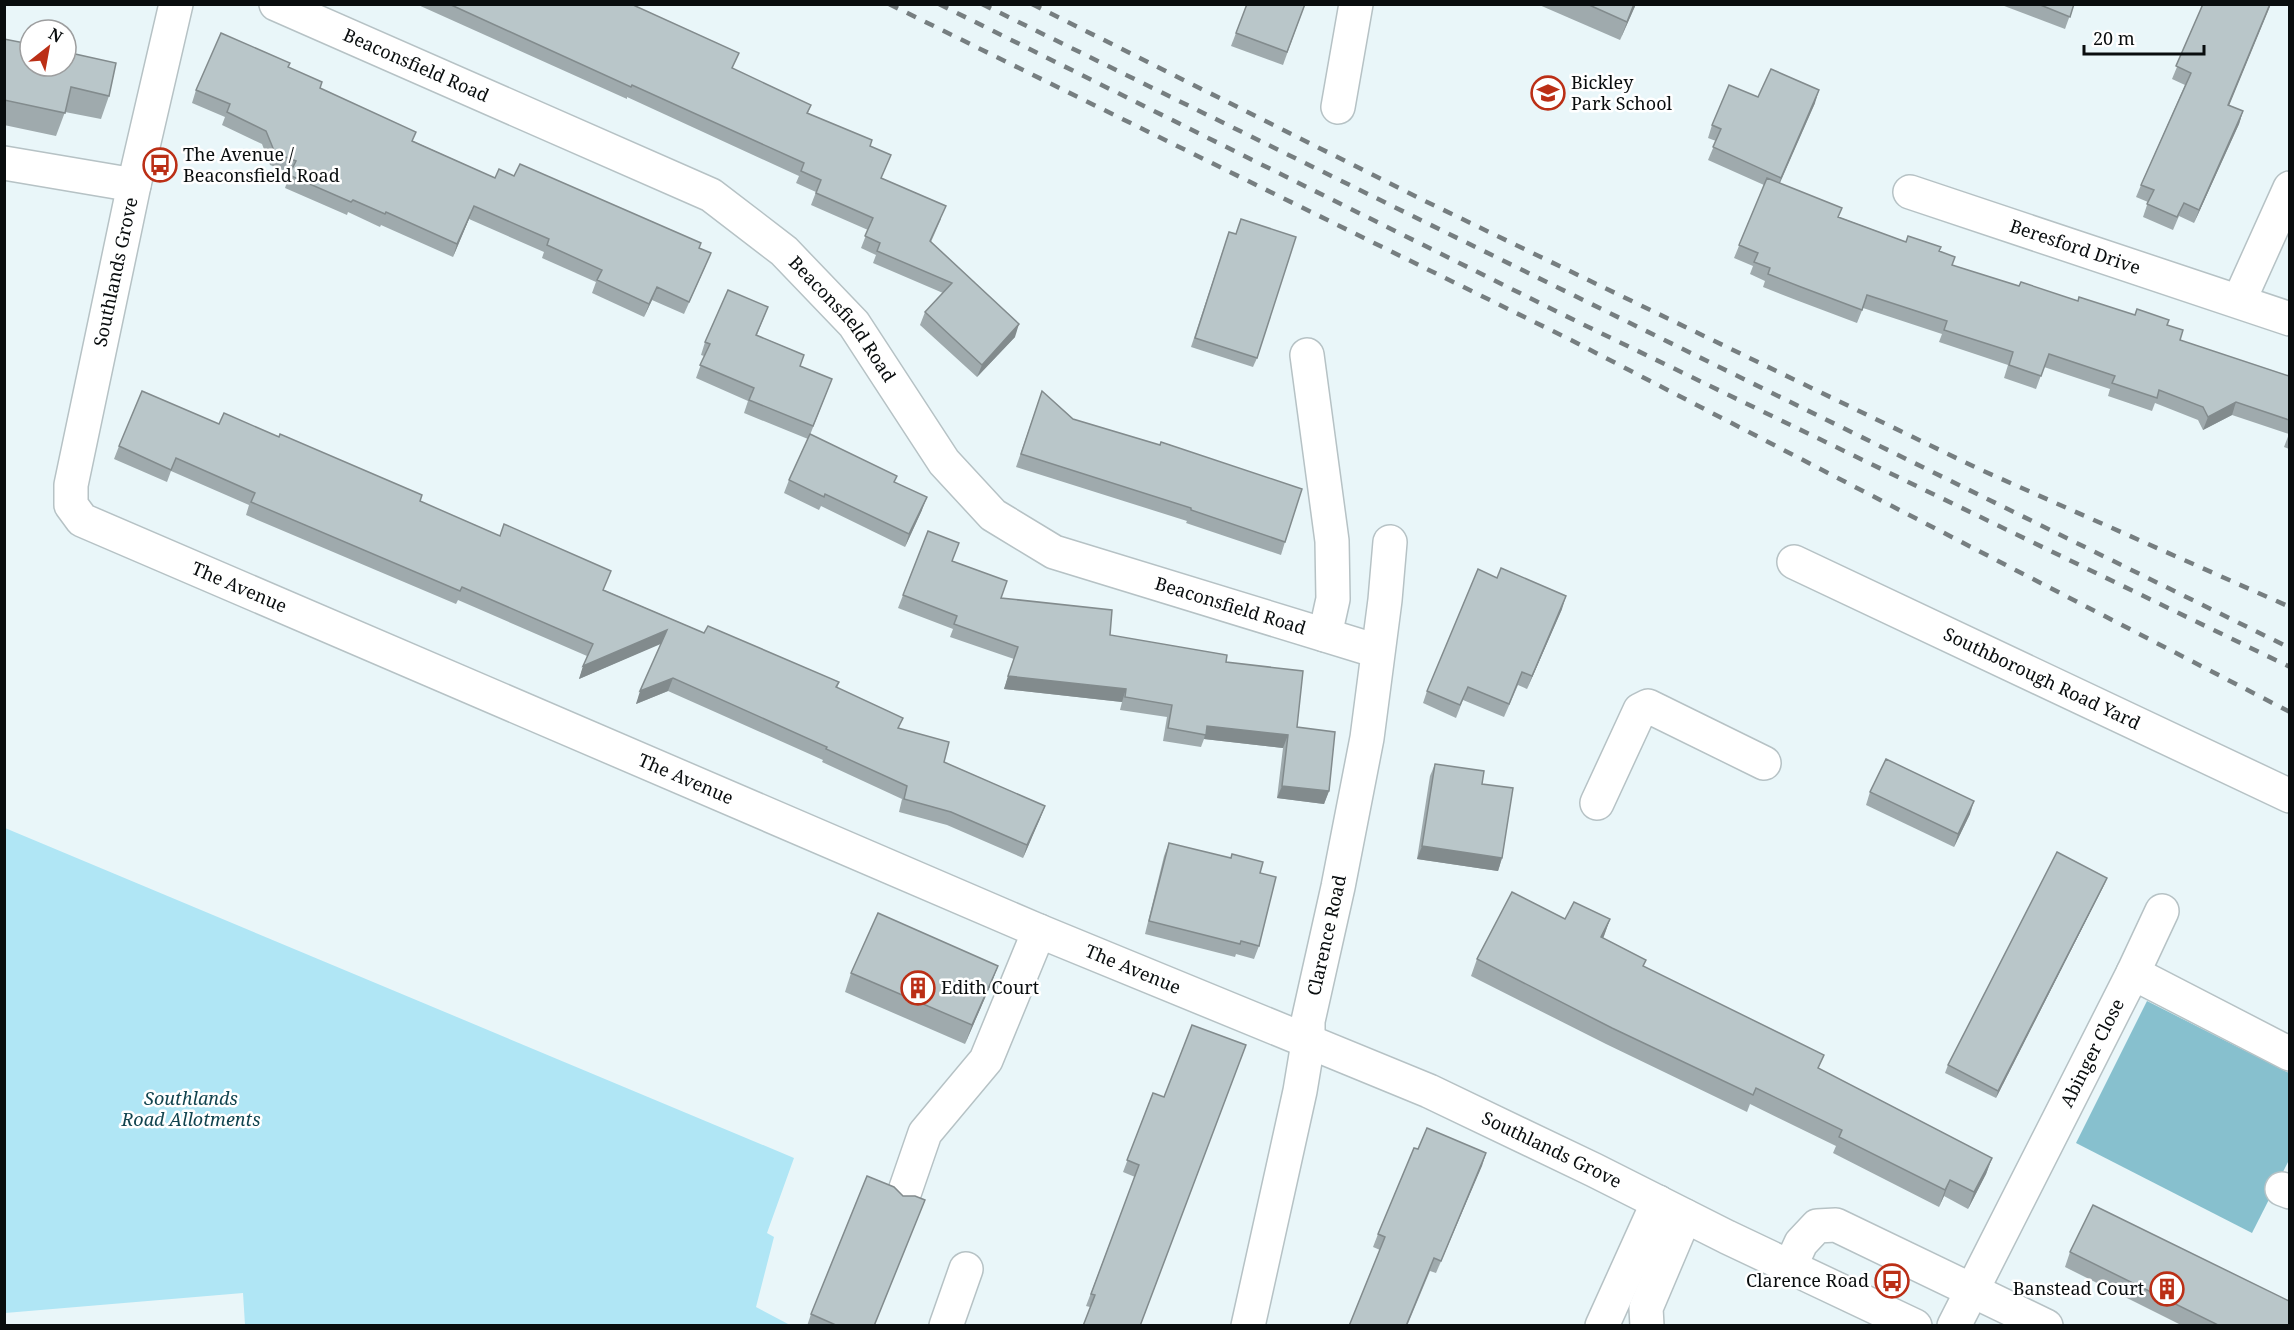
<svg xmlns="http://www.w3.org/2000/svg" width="2294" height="1330" font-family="'Noto Serif',serif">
	<rect width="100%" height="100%" fill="#e9f6f9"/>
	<!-- green -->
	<path fill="#b0e6f5" d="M5 828 794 1158 767 1233 774 1237 756 1307 790 1325H245L243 1293 5 1313Z"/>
	<!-- forest -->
	<path fill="#87c0ce" d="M2147 1001 2289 1073V1160L2252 1233 2076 1143Z"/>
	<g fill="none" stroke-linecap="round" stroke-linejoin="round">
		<defs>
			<g id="minor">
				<path id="s1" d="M176 4 134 185 71 485V505L82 520 1039 931 1429 1091 1594 1170 1727 1237 1915 1326"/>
				<path id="s2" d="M276 4 711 195 784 251 854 324 944 462 993 515 1054 552 1377 651"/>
				<path d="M1338 107 1356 4"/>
				<path d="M4 163 134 185"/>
				<path id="s3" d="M1910 192 2290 319"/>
				<path d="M2239 301 2290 188"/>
				<path d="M1307 355 1332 541 1333 599 1325 635"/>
				<path id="s4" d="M1794 562 2290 796"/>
				<path d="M1597 803 1640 710 1648 706 1764 763"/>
				<path d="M2133 973 2162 911"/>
				<path d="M2282 1189 2290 1192"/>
				<path d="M905 1191 925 1133 986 1060 1039 931"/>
				<path d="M1790 1267 1801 1243 1817 1226 1836 1225 2046 1326"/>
				<path d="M946 1326 966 1269"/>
				<path id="s5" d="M1248 1326 1300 1091 1308 1043V1021L1338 887 1367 738 1385 600 1390 542"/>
				<path d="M1602 1326 1658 1202"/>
				<path d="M1647 1326 1646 1308 1685 1216"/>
				<path id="s6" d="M1954 1326 2133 973 2290 1054"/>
			</g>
		</defs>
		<!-- minor casing -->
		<use href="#minor" stroke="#b6c2c5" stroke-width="36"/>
		<!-- minor -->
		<use href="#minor" stroke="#fff" stroke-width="33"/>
		<!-- rail -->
		<g stroke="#767e80" stroke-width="4.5" stroke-dasharray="10 10" stroke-linecap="butt">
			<path d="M889 4 1571 340 2290 712"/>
			<path d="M939 4 1578 322 2290 667"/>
			<path d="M982 4 2290 648"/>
			<path d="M1032 4 1425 201 1979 469 2290 607"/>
		</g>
	</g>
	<!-- wall -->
	<g fill="#9faaad">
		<path d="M416 4H631L733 69 811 105 808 113 870 147 882 179 941 219 931 242 1015 337 977 377 920 325 925 312 943 293 873 263 876 255 861 248 868 230 811 205 816 192 796 183 799 176 627 97V99Z"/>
		<path d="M1247 4H1305L1283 65 1231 46Z"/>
		<path d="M1537 4H1636L1620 40Z"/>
		<path d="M1999 4H2074L2065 29Z"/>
		<path d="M2203 4 2229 105 2243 111 2239 124 2194 223 2179 216 2173 230 2143 217 2148 202 2136 197 2141 185 2185 85 2172 79Z"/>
		<path d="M4 39 109 96 101 119 65 112 56 136 4 125Z"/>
		<path d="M289 67 320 88 413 141 495 178 514 176 699 248 706 265 684 314 652 300 644 317 592 293 596 282 542 258 544 252 469 219 453 257 381 225 380 227 348 212 347 215 285 188 290 173 270 165 262 144 222 125 225 117 192 103 196 90Z"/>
		<path d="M1758 97 1815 103 1780 183 1839 217 1906 242 1939 251 1952 265 2019 286 2134 315 2167 325 2180 340 2289 376V449L2284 447 2289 434 2232 415 2203 430 2198 420 2155 403 2152 411 2108 396 2110 389 2044 367 2036 389 2004 378 2008 365 1939 342 1942 334 1863 308 1857 323 1796 300 1763 287 1765 281 1750 274 1753 266 1734 258 1764 185 1708 160 1716 141 1708 138 1712 125Z"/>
		<path d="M1226 241 1257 358 1253 367 1191 347Z"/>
		<path d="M768 307 757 335 804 355 800 366 832 379 810 435 895 482 922 510 905 547 821 506 819 510 784 493 789 480 808 439 744 413 748 401 696 378 704 356 701 355 705 342Z"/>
		<path d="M1042 391 1073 419 1285 542 1281 555 1186 523 1187 521 1016 467Z"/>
		<path d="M219 424 420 501 604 590 704 633 839 682 837 688 899 728 944 762 1045 806 1023 858 947 825 899 812 902 799 822 762 823 760 668 691 636 704 661 643 579 679 587 656 458 600 456 604 246 515 249 505 171 471 167 482 114 459 119 446Z"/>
		<path d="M928 531 953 561 1001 598 1110 635 1226 662 1297 727 1329 791 1324 804 1277 798 1283 748 1204 739 1201 747 1163 741 1167 717 1120 710 1122 702 1004 689 1014 659 950 637 953 629 898 608Z"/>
		<path d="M1562 609 1527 689 1518 685 1504 717 1463 700 1456 718 1423 703 1427 691Z"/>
		<path d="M1435 764 1482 784 1502 858 1498 871 1417 859 1430 776Z"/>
		<path d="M1870 792 1970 814 1954 847 1866 805Z"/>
		<path d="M1169 843 1260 873 1259 946 1254 959 1236 954 1235 957 1145 934 1164 856Z"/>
		<path d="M2107 878 2104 885 1996 1098 1945 1073 1948 1065Z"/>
		<path d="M1565 919H1610L1603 938 1646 960 1643 967 1819 1069 1992 1158 1986 1174 1968 1209 1944 1196 1939 1207 1833 1153 1836 1146 1750 1104 1747 1112 1606 1044 1471 976 1477 959Z"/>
		<path d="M998 966 991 984 965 1044 845 992 851 973Z"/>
		<path d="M1246 1045 1090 1307 1086 1306 1135 1177 1123 1172 1153 1093 1164 1097Z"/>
		<path d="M1418 1149 1486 1153 1436 1273 1430 1271 1407 1326H1349L1380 1250 1373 1247 1378 1234Z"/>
		<path d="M2070 1252 2289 1326H2183L2065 1267Z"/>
		<path d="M811 1314 875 1326H807Z"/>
	</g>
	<!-- shaded-wall -->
	<g fill="#828b8d">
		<path d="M1634 4H1636L1620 40Z"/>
		<path d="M2270 4H2271L2224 118 2228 105Z"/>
		<path d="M1819 90 1815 103 1776 191 1781 178Z"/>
		<path d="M2243 111 2239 124 2194 223 2199 210Z"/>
		<path d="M474 206 469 219 453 257 457 244Z"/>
		<path d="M657 287 652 300 644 317 649 304Z"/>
		<path d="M1019 324 1015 337 977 377 982 365Z"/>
		<path d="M2236 402 2232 415 2203 430 2208 417Z"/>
		<path d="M927 497 922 510 905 547 909 534Z"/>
		<path d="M1566 596 1562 609 1527 689 1532 676Z"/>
		<path d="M667 630 663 643 579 679 583 666Z"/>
		<path d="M1008 676 1126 689 1122 702 1004 689Z"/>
		<path d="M673 678 668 691 636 704 640 691Z"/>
		<path d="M1207 726 1288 735 1283 748 1204 739Z"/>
		<path d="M1282 786 1329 791 1324 804 1277 798Z"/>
		<path d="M1974 801 1970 814 1954 847 1958 834Z"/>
		<path d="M1045 806 1040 819 1023 858 1027 845Z"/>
		<path d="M1422 846 1502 858 1498 871 1417 859Z"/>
		<path d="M2107 878 2104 885 1996 1098 1998 1091Z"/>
		<path d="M1610 919 1604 936 1595 953 1601 937Z"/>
		<path d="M998 966 991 984 965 1044 972 1025Z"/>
		<path d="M1486 1153 1482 1166 1436 1273Z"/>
		<path d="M1992 1158 1986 1174 1968 1209 1974 1192Z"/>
		<path d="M1950 1180 1944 1196 1939 1207 1945 1190Z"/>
	</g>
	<!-- building -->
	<g fill="#b9c6c9" stroke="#828b8d" stroke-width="1.5">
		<path d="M449 4H631L739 53 732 68 811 105 807 113 872 140 870 146 891 155 881 178 946 206 930 241 1019 324 982 365 925 312 952 283 877 251 880 243 865 236 873 218 816 193 821 180 801 171 804 163 632 85 631 87Z"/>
		<path d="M1247 4H1305L1287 52 1236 33Z"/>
		<path d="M1587 4H1634L1627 22Z"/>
		<path d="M2038 4H2074L2070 17Z"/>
		<path d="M2203 4H2270L2228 105 2243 111 2199 210 2184 203 2177 217 2147 204 2154 190 2141 185 2191 73 2176 66Z"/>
		<path d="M221 33 290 63 288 67 322 82 320 88 416 132 412 141 495 178 499 169 514 176 520 164 701 243 699 248 711 253 689 302 657 287 649 304 597 280 602 270 547 245 549 239 474 206 457 244 386 212 385 214 353 200 351 202 289 175 296 161 275 153 266 131 227 112 230 104 196 90Z"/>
		<path d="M4 39 30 44V66H66V52L116 63 109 96 71 87 65 113 4 100Z"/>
		<path d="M1771 69 1819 90 1781 178 1713 147 1721 129 1712 125 1729 85 1758 97Z"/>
		<path d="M1767 178 1842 208 1838 217 1906 242 1908 236 1941 247 1939 251 1955 257 1952 265 2019 286 2021 282 2078 301 2079 297 2135 315 2137 309 2169 320 2167 325 2183 330 2180 340 2289 376V420L2236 402 2208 417 2203 407 2159 390 2157 398 2112 383 2115 376 2049 354 2041 376 2009 365 2013 352 1944 330 1947 321 1867 295 1862 310 1801 287 1768 274 1770 268 1754 262 1758 253 1739 245Z"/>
		<path d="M1241 219 1296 237 1257 358 1195 338 1229 232 1236 234Z"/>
		<path d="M728 290 768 307 756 335 804 355 800 366 832 379 813 426 749 400 754 388 700 365 710 344 705 342Z"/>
		<path d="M142 391 219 424 224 413 279 437 280 434 422 495 420 501 500 536 504 524 611 571 603 590 704 633 708 626 839 682 836 687 903 718 898 728 949 742 944 762 1045 806 1027 845 951 812 904 799 907 786 826 749 827 747 673 678 640 691 667 630 583 666 593 644 462 587 460 591 251 502 255 493 176 458 171 470 119 446Z"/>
		<path d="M1042 391 1073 419 1160 445 1161 442 1302 489 1285 542 1191 510V508L1021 454Z"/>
		<path d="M810 434 897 476 894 482 927 497 909 534 825 494 824 497 789 480Z"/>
		<path d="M928 531 959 543 952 561 1007 581 1001 598 1112 610 1110 635 1227 655 1226 662 1303 671 1297 727 1335 732 1329 791 1282 786 1288 735 1207 726 1206 735 1168 728 1172 705 1125 697 1126 689 1008 676 1018 647 954 624 957 616 903 595Z"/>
		<path d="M1501 568 1566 596 1532 676 1522 672 1509 704 1468 687 1460 705 1427 691 1478 569 1497 578Z"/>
		<path d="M1886 759 1974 801 1958 834 1870 792Z"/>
		<path d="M1435 764 1484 771 1482 784 1513 788 1502 858 1422 846Z"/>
		<path d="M1169 843 1231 858 1232 854 1263 862 1260 873 1276 877 1259 946 1241 941 1240 944 1149 921Z"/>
		<path d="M2057 852 2107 878 1998 1091 1948 1065Z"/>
		<path d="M1512 892 1565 919 1574 902 1610 919 1601 937 1646 960 1643 966 1824 1055 1818 1068 1992 1158 1974 1192 1950 1180 1945 1190 1839 1137 1842 1130 1756 1088 1753 1095 1612 1028 1477 959Z"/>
		<path d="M878 913 998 966 972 1025 851 973Z"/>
		<path d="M1192 1025 1246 1045 1140 1326H1083L1095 1295 1091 1294 1139 1165 1127 1160 1153 1093 1164 1097Z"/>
		<path d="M1427 1128 1486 1153 1441 1261 1434 1258 1406 1326H1349L1385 1237 1378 1234 1414 1148 1418 1149Z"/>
		<path d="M867 1176 894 1187 903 1196H915L925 1200 874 1326H838L811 1314Z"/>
		<path d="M2093 1205 2289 1301V1326H2220L2070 1252Z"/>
	</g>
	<!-- icons -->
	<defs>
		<symbol id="school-ring" viewBox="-11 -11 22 22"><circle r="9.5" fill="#fff" stroke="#bb2f16" stroke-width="1.5"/><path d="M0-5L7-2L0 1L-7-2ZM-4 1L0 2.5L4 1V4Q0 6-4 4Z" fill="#bb2f16"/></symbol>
		<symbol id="bus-ring" viewBox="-11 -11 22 22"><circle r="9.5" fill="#fff" stroke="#bb2f16" stroke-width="1.5"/><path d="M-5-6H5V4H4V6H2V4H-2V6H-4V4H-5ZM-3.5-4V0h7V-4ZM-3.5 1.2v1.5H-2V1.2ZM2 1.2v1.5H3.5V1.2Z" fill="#bb2f16"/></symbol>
		<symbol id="building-ring" viewBox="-11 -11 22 22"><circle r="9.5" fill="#fff" stroke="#bb2f16" stroke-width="1.5"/><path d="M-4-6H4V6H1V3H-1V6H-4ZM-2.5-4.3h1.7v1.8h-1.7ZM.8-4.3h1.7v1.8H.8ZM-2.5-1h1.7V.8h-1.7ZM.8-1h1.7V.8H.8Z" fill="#bb2f16"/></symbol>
	</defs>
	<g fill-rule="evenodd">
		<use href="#school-ring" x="1529" y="74" width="38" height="38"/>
		<use href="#bus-ring" x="141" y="146" width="38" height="38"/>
		<use href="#building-ring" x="899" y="969" width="38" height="38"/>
		<use href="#bus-ring" x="1873" y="1262" width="38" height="38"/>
		<use href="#building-ring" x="2148" y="1270" width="38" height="38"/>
	</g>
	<g text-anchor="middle" stroke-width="5" stroke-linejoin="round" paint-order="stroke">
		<!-- street labels -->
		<g font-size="18" fill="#090d0e" stroke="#fff">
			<text dy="6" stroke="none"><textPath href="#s2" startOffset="153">Beaconsfield Road</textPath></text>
			<text dy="6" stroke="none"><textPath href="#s3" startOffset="174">Beresford Drive</textPath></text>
			<text transform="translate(116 272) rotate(-78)" y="6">Southlands Grove</text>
			<text dy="6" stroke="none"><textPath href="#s2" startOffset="657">Beaconsfield Road</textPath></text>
			<text dy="6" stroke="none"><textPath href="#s1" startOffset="702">The Avenue</textPath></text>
			<text dy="6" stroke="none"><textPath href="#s2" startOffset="1161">Beaconsfield Road</textPath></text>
			<text dy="6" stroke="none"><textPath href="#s4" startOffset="274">Southborough Road Yard</textPath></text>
			<text dy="6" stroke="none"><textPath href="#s1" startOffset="1188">The Avenue</textPath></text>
			<text dy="6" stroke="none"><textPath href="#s5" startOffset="399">Clarence Road</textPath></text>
			<text dy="6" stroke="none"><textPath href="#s1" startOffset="1674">The Avenue</textPath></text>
			<text dy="6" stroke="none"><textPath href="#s6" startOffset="306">Abinger Close</textPath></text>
			<text dy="6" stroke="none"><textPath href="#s1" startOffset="2130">Southlands Grove</textPath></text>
		</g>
		<!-- poi labels -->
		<g font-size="18" fill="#090d0e" stroke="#fff" text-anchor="start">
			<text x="1571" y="89">Bickley<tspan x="1571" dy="21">Park School</tspan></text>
			<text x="183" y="161">The Avenue /<tspan x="183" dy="21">Beaconsfield Road</tspan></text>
			<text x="941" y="994">Edith Court</text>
			<text x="1869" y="1287" text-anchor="end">Clarence Road</text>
			<text x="2144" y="1295" text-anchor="end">Banstead Court</text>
		</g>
		<!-- park labels -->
		<g font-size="18" font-style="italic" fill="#11444f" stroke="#fff">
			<text x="191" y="1105">Southlands<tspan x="191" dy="21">Road Allotments</tspan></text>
		</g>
	</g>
	<!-- border -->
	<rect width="2294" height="1330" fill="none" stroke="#090d0e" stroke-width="12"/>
	<!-- north arrow -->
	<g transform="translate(48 48) rotate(31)"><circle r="28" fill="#ffffff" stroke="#9d9e9f" stroke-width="1.5"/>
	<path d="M0-4.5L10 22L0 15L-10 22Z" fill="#bb2f16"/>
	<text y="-9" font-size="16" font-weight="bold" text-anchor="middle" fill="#090d0e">N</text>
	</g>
	<!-- scale -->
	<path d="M2084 45v9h120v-9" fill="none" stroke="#090d0e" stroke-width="3"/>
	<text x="2093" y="45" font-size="18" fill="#090d0e" stroke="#ffffff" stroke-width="4.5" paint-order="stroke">20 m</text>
</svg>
